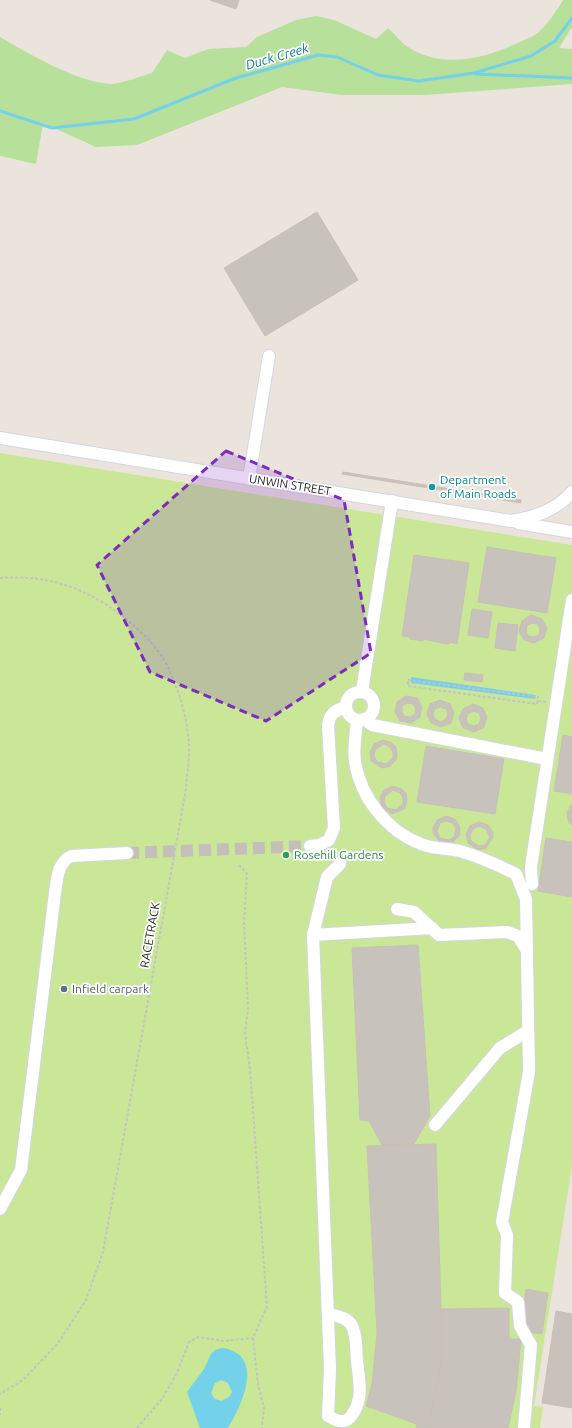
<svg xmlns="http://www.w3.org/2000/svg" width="572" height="1428" font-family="Ubuntu,sans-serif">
	<rect width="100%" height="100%" fill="#ebe4dc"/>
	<!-- green -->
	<path fill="#b7e09b" d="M563 0H572V27L559 48 572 49V84L425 95H341L282 87 137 145 96 147 43 123 36 164 0 156V37C29 54 77 82 110 84 121 84 141 76 152 73L167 50 185 58 208 49 246 47 257 37 296 20 316 16 334 20 376 39 388 28C395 34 401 43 408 47 443 70 486 58 520 42 526 39 534 36 539 32 549 22 556 12 563 0Z"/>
	<!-- pitch -->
	<path fill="#cae797" d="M0 453 572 545V1166L534 1406 543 1407 540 1428H0Z"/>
	<!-- water -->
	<g fill="#73d2ea" fill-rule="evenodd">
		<path d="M411 677 536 695 535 699 411 683Z"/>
		<path d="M222 1348C266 1354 242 1405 228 1428H200L187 1392 204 1369 211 1354 215 1350ZM221 1380 228 1383 232 1392 229 1397 221 1401 215 1399 211 1393 215 1383Z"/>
	</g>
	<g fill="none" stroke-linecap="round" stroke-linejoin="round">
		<!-- stream -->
		<g stroke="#73d2ea" stroke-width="3">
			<path d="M475 74 572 78"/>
			<path d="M0 111 52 128 134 119 233 79 318 55 337 57 378 75 419 81 474 73 531 56 555 41 572 18"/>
		</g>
	</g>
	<!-- building -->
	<g fill="#c7c2bb" stroke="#c7c0b6" fill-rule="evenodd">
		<path d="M210 0H239L236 9Z"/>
		<path d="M317 212 358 280 265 336 224 268Z"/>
		<path d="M343 472 521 500V503L342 474Z"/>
		<path d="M487 547 556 558 547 613 478 602Z"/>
		<path d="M414 555 469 563 457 644 450 642 449 644H447L423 639V641L410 639V637L402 636Z"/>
		<path d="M472 609 492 612 488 638 468 635Z"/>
		<path d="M531 615 542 619 547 628 544 638 534 643 524 640 519 631 522 621ZM532 623 538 624 540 629 539 635 534 637 528 636 526 631 527 625Z"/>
		<path d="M498 623 518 625 515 651 495 648Z"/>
		<path d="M465 673 483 675 482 682 464 680Z"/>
		<path d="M406 696 417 698 422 707 420 717 411 723 400 721 395 712 397 702ZM407 703 413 704 416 709 415 714 410 717 404 716 402 712V706Z"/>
		<path d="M440 700 450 704 454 713 451 723 441 727 431 723 427 714 430 704ZM440 707 446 709 448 714 446 719 441 722 435 719 433 714 435 709Z"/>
		<path d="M473 704 483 708 487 717 484 727 474 732 463 728 459 718 463 709ZM473 711 479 713 481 718 479 724 474 726 468 724 466 719 468 714Z"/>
		<path d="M563 735 572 737V794L554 791Z"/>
		<path d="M383 740 392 743 396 747 397 756 396 760 390 766 382 768 371 761 370 752 374 744ZM384 744 390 747 393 752V758L386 764 377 762 374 756 375 750Z"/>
		<path d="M426 746 504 759 495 814 417 802Z"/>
		<path d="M393 786 402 789 406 793 407 802 404 809 392 814 382 807 380 798 384 790ZM393 790 400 793 403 798V804L396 810 387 808 384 802 385 796Z"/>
		<path d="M572 804V825L569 823 567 813Z"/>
		<path d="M446 816 455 819 460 827 459 836 453 842 449 844 441 843 433 833V828L437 820ZM446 821 453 823 456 829 454 837 449 840 440 838 437 832 440 823Z"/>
		<path d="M479 822 488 825 493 833V837L486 848 478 850 468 843 466 834 470 826ZM479 826 486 829 490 837 485 845 479 846 471 841 470 835 473 829Z"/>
		<path d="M546 838 572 842V897L538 891Z"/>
		<path d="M418 945 430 1116 414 1144 382 1145 369 1121 360 1120 352 948Z"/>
		<path d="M436 1144 441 1309V1366L428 1428 366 1406 372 1384 377 1334 367 1146Z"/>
		<path d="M526 1289 548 1293 542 1334 528 1332 522 1320Z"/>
		<path d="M509 1308V1339H521L516 1392 508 1428H416L417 1424 428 1428 441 1366V1309Z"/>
		<path d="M556 1311 572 1314V1408L542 1403Z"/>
	</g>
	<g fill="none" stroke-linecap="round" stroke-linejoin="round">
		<!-- minor-tunnel -->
		<path stroke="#c4bfb8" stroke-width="12" stroke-dasharray="12 6" stroke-linecap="butt" d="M127 853 310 846"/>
		<defs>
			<g id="minor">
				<path d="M0 438 511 521C535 517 555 511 572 492"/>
				<path d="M249 479 269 356"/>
				<path d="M518 523 572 532"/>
				<path d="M362 691 392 501"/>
				<circle cx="360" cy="706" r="14"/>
				<path d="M364 719 372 725 547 759"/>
				<path d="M357 720C356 733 353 749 355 762 361 798 387 831 421 844 433 849 447 848 460 851 480 857 498 865 516 874L526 899 529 1072 502 1222 507 1235 505 1293 518 1302 520 1326 531 1345 524 1428"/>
				<path d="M310 846 319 845 329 840 334 828 328 726C329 715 335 709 345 708"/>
				<path d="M532 884 531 867 572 600"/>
				<path d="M397 909 414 912 439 935 507 932 518 936 526 949"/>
				<path d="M313 935 327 877 340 864"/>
				<path d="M435 1125 500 1048 528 1031"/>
				<path d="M0 1209 21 1170 55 893C57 880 57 863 71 856L127 853"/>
				<path d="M329 1314C336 1316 346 1317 351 1324 357 1334 356 1350 357 1361 359 1380 364 1398 352 1415 345 1425 337 1421 328 1416L330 1369 313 935 432 928"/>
			</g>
		</defs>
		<!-- minor casing -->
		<use href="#minor" stroke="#d2d6e2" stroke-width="14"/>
		<!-- path -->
		<g stroke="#c3c3c3" stroke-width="2" stroke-dasharray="3 2" stroke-linecap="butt">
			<path d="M0 578C53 574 94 591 133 625 147 637 160 651 168 667 178 688 185 711 188 734 191 751 187 771 186 789L103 1252 86 1300 58 1343 23 1380 0 1394"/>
			<path d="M408 680 538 697 537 704 408 686Z"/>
			<path d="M538 701 546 702"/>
			<path d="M239 865 247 874 244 922 248 1007 245 1034 250 1069 267 1306 253 1338 258 1384 264 1408 262 1428"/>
			<path d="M0 1408V1415"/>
			<path d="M137 1428 162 1399 177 1373 189 1342 198 1337 223 1341 253 1338"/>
		</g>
		<!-- minor -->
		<use href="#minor" stroke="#fff" stroke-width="12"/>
	</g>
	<!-- marked area -->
	<path fill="#7b2cbf" fill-opacity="0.2" stroke="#7b2cbf" stroke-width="3" stroke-dasharray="8 5" stroke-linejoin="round" d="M226 451 344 500 371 653 266 721 150 672 97 565Z"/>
	<!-- markers -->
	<circle fill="#0f9aa8" stroke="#fff" stroke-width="1.5" cx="432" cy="487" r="4"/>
	<circle fill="#2e9e5b" stroke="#fff" stroke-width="1.5" cx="286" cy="855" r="4"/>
	<circle fill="#5c6f8a" stroke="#fff" stroke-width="1.5" cx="64" cy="989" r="4"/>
	<g text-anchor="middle" stroke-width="3.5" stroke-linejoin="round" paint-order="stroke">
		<!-- culture labels -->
		<g font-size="12" fill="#0d838f" stroke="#fff" text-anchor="start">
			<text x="440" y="484">Department<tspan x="440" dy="14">of Main Roads</tspan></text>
		</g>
		<!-- street labels -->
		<g font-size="12" fill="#2a2a2a" stroke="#fff">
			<text transform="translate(290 485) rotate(9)" y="4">UNWIN STREET</text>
			<text transform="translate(150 935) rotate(-80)" y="4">RACETRACK</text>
		</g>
		<!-- leisure labels -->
		<g font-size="12" fill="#27864d" stroke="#fff" text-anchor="start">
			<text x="294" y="859">Rosehill Gardens</text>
		</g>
		<!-- service labels -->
		<g font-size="12" fill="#4e5e75" stroke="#fff" text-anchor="start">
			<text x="72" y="993">Infield carpark</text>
		</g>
		<!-- water labels -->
		<g font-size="13" font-style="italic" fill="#127196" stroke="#fff">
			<text transform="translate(277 56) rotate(-16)" y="5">Duck Creek</text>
		</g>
	</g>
</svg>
